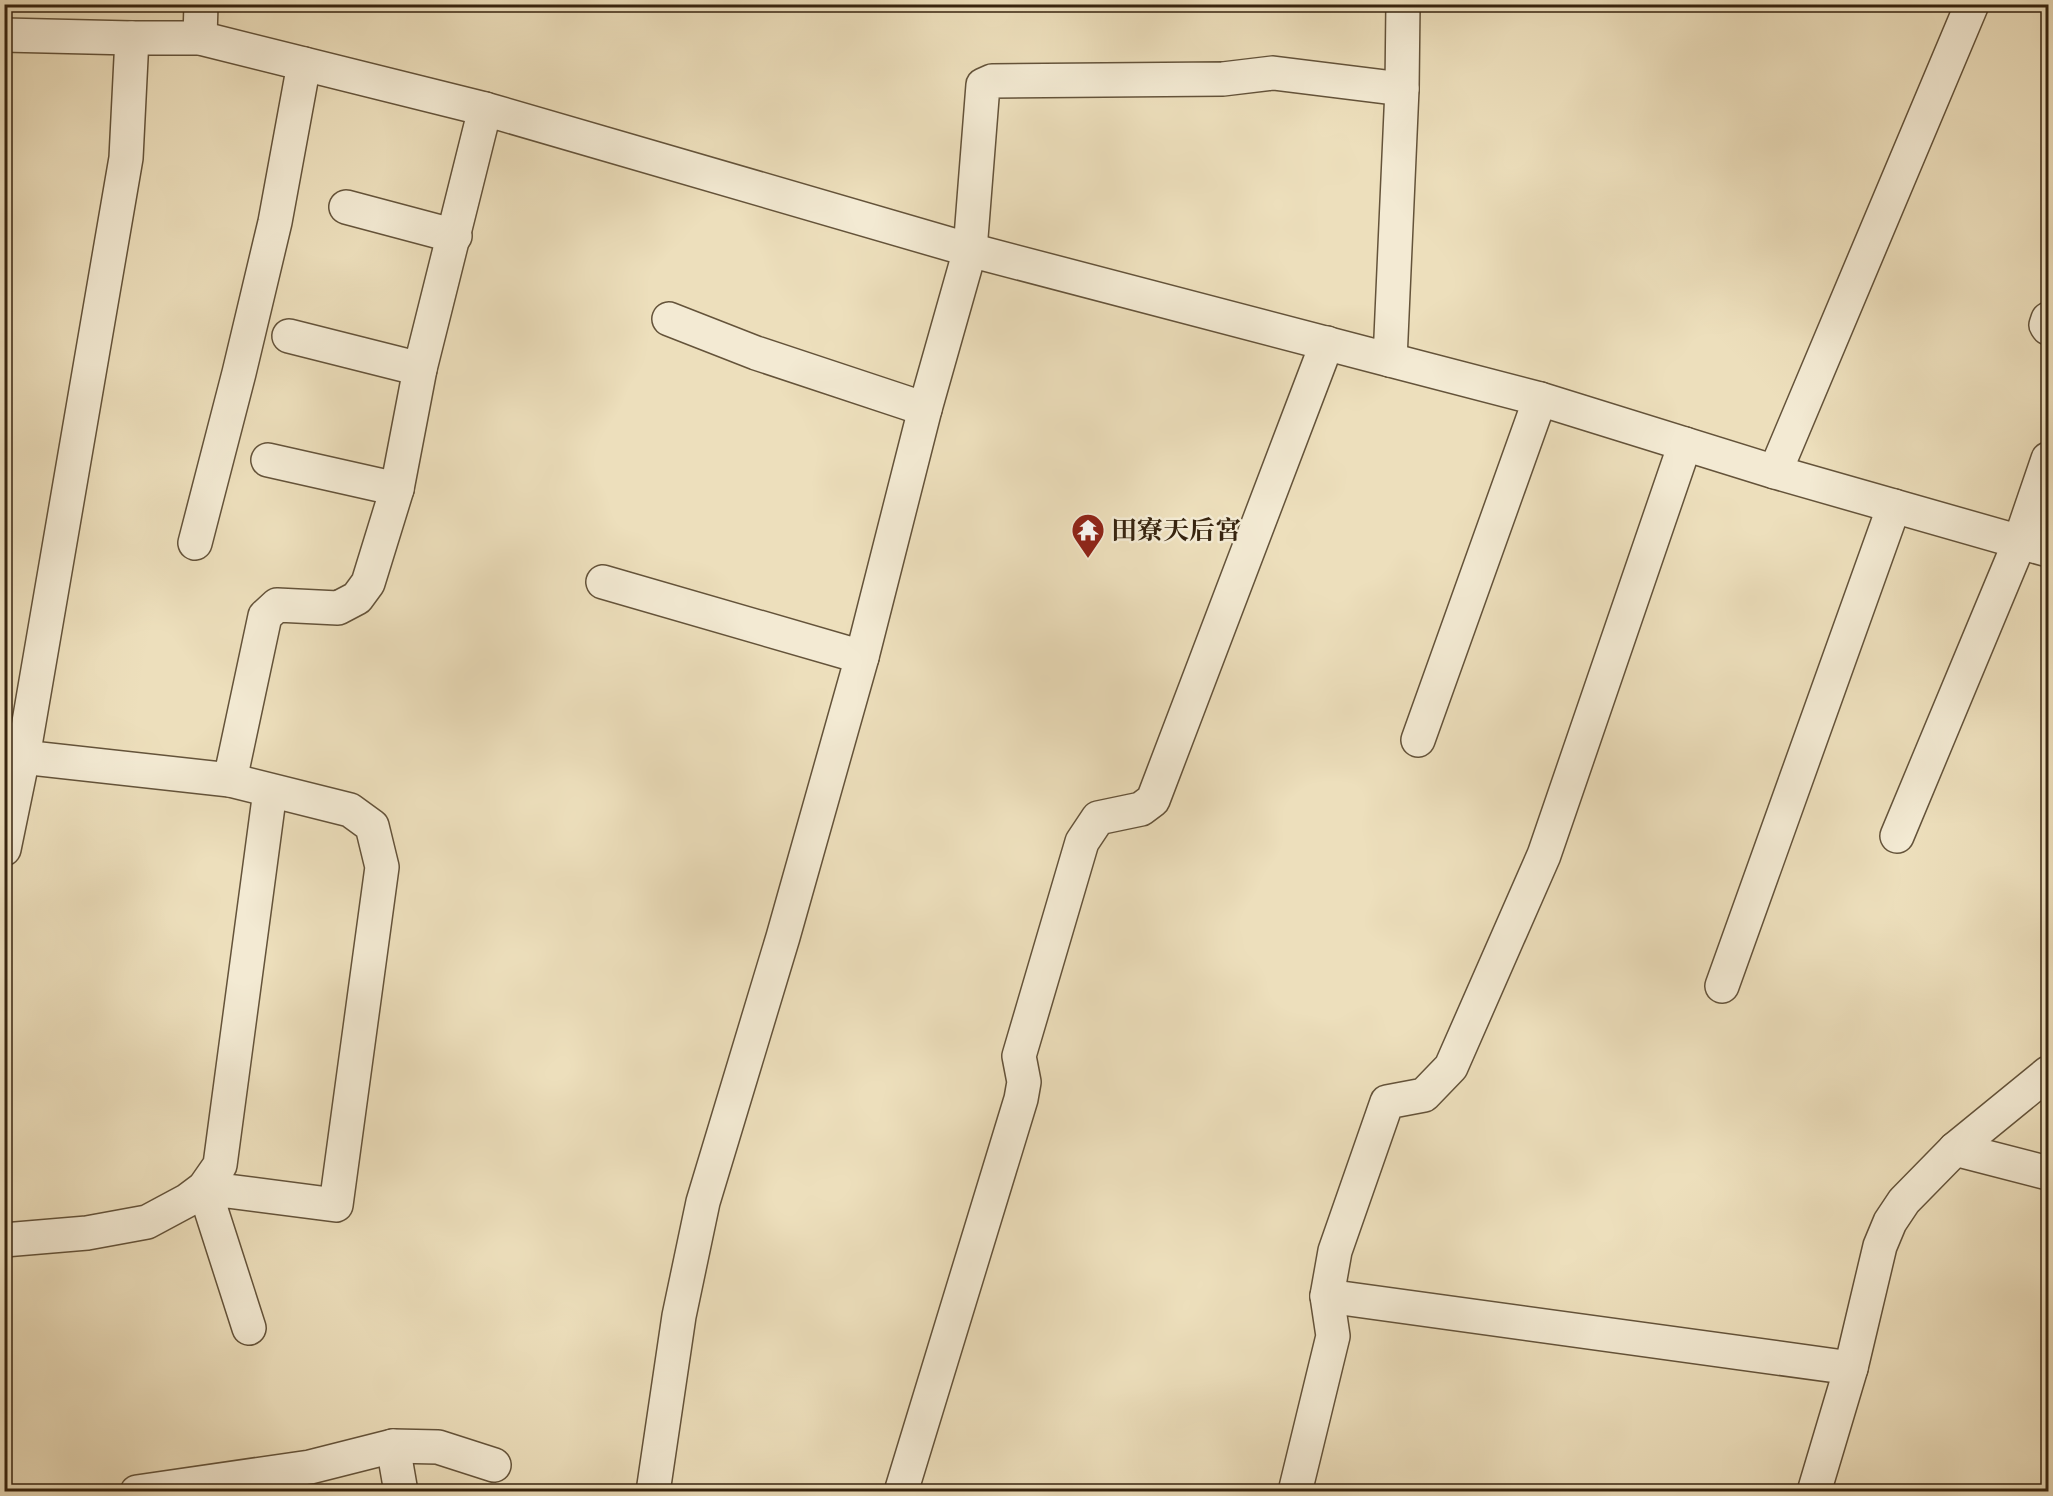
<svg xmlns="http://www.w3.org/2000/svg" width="2053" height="1496" font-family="'Sorts Mill Goudy','Noto Serif TC',serif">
	<rect width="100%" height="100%" fill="#eddfbc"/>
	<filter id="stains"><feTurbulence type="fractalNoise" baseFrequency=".00333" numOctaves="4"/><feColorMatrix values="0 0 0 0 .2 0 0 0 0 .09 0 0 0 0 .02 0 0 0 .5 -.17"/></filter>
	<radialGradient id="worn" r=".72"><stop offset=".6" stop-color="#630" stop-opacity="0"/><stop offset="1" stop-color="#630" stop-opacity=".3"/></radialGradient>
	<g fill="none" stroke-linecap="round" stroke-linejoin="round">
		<defs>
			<g id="minor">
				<path d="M4 35 132 38"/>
				<path d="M200 38 201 4"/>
				<path d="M346 207 455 236"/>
				<path d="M669 319 756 353 925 409"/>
				<path d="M2048 319 2046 325 2048 328"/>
				<path d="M289 336 420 369"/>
				<path d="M1390 360 1540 399 1775 472 2048 550"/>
				<path d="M268 460 397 489"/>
				<path d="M1775 472 1972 4"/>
				<path d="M195 543 239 373 275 222 304 64"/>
				<path d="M603 582 862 657"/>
				<path d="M1418 740 1540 399"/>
				<path d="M4 755 230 780 350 810 372 826 382 867 336 1205 204 1188 249 1328"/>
				<path d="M230 780 265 616 277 605 338 608 357 598 368 583 397 489 420 369 485 109"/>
				<path d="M1897 836 2020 541 2048 459"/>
				<path d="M4 849 23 757 126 158 132 38H200L485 109 970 250 1390 360 1402 89 1403 4"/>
				<path d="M1722 986 1894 506"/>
				<path d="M1955 1149 2048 1173"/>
				<path d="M4 1240 87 1233 147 1222 188 1200 204 1188 220 1165 270 791"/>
				<path d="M1327 1296 1851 1368"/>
				<path d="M393 1446 401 1492"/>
				<path d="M137 1492 310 1467 393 1446 438 1447 494 1465"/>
				<path d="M653 1492 679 1316 703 1202 783 937 862 657 925 409 970 250 983 85 992 81 1223 79 1273 73 1402 89"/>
				<path d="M901 1492 1021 1099 1024 1082 1019 1056 1082 842 1098 818 1141 809 1153 800 1327 343"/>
				<path d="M1295 1492 1333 1336 1327 1296 1335 1251 1387 1102 1424 1095 1451 1067 1544 855 1685 444"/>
				<path d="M1814 1492 1851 1368 1880 1246 1890 1222 1904 1201 1955 1149 2048 1073"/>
			</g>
		</defs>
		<!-- minor casing -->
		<use href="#minor" stroke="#64533a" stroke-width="36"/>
		<!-- minor -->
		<use href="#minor" stroke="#f3ead3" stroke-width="33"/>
	</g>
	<!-- icons -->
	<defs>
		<symbol id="temple-pin" viewBox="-11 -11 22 30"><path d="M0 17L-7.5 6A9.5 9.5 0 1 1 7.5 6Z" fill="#8f2418" stroke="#f3ead3"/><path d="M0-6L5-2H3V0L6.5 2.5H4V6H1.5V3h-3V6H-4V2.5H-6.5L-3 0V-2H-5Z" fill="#fff"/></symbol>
	</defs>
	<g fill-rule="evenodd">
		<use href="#temple-pin" x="1069" y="511" width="38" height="52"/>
	</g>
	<g text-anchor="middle" stroke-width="5" stroke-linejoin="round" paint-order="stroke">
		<!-- poi labels -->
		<g font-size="26" font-weight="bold" fill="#37240f" stroke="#f3ead3" text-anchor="start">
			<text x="1111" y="539">田寮天后宮</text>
		</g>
	</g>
	<!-- margin -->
	<rect width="2053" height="1496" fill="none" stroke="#eddfbc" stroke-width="24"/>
	<rect x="6" y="6" width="2041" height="1484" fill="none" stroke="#37240f" stroke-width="3"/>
	<rect x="12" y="12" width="2029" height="1472" fill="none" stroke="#37240f" stroke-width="1.5"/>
	<rect width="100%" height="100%" filter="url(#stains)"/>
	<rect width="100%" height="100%" fill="url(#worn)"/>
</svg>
